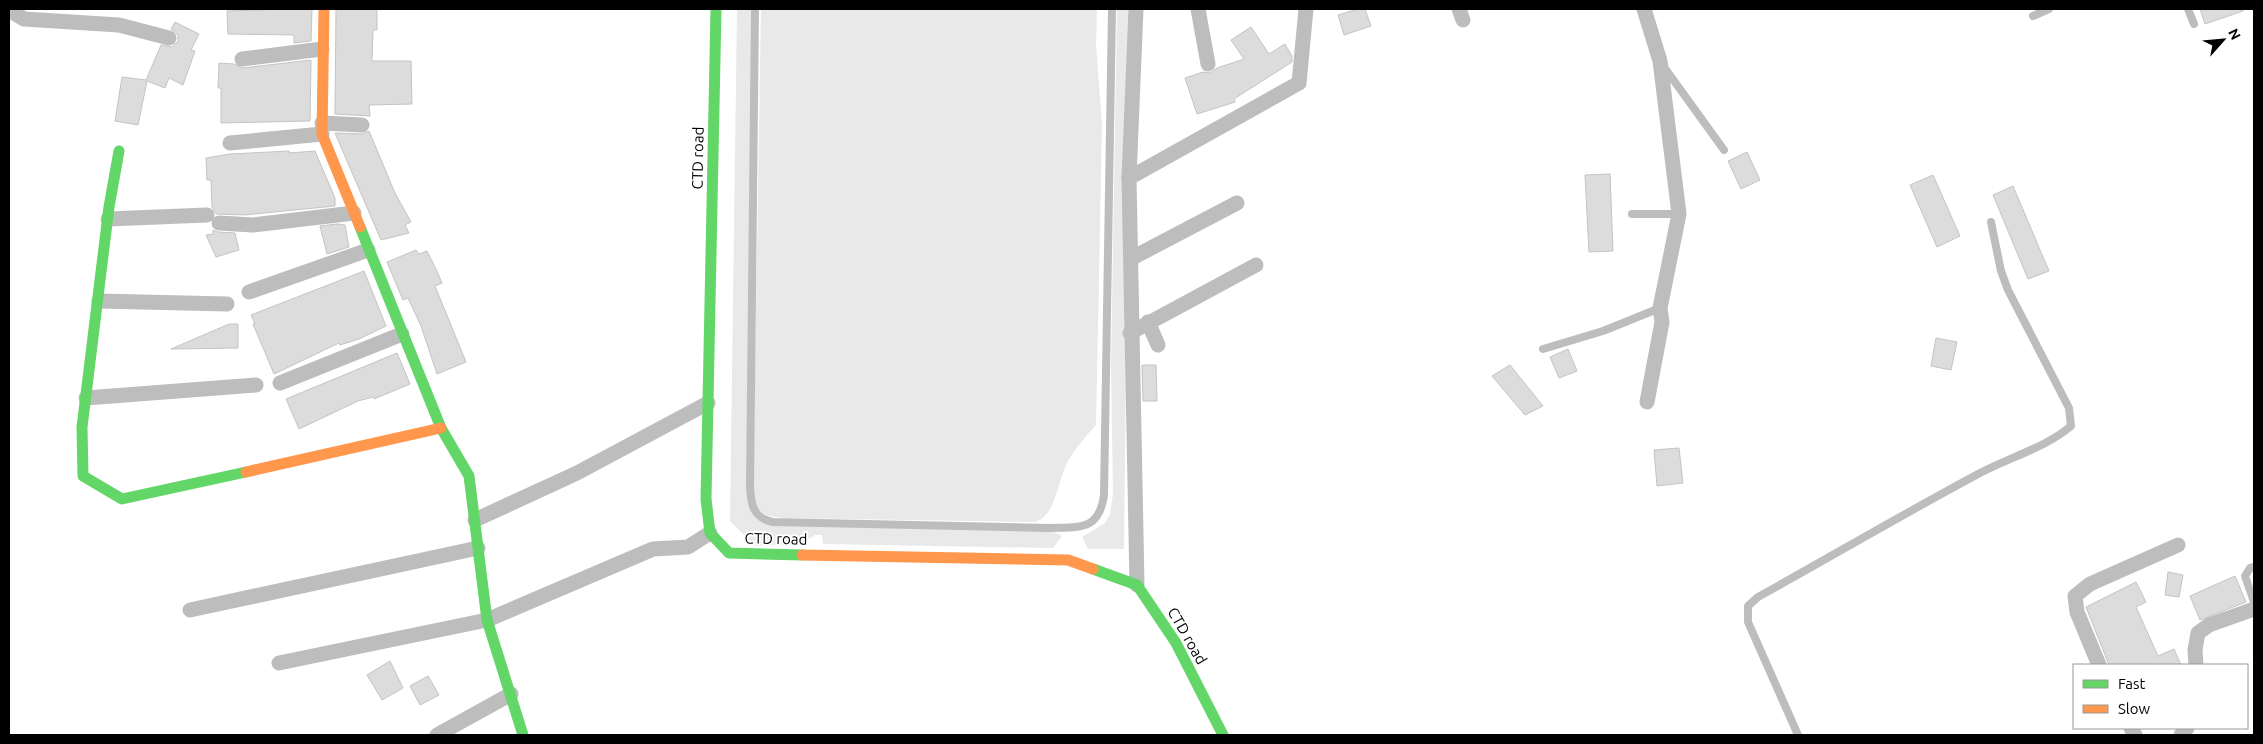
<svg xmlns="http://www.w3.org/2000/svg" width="2263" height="744" font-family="Ubuntu,sans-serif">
	<rect width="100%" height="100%" fill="#fff"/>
	<!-- green -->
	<g fill="#e9e9e9">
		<path d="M737 9H753L747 493C748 511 753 522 772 525L1052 531 1062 536 1053 548 823 544 822 535H815L800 544 755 546 730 521Z"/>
		<path d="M761 9H1097L1096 46 1102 124 1096 425C1087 435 1078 445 1071 456 1057 476 1058 515 1035 522L784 518C761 516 756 513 753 490Z"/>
		<path d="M1117 9H1130L1124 549H1088L1082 537 1104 524 1110 515 1113 493 1111 368Z"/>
	</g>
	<!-- building -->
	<g fill="#dcdcdc" stroke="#c4c4c4">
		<path d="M286 9H312L311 41 294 43V35L228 34 227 11Z"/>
		<path d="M336 9H377V30H373L372 61H411L412 104 369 105 370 116 335 114Z"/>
		<path d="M1358 9H1365L1371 26 1344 35 1338 15Z"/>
		<path d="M2200 9H2242L2243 11 2205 24Z"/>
		<path d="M175 22 199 34 191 50 195 51 183 85 169 78 165 88 147 81 138 125 115 121 122 77 146 80 161 45 172 47 178 41V35L171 29Z"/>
		<path d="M1251 27 1269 54 1285 44 1292 56V62L1234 99 1235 102 1197 114 1185 78 1203 72 1210 73 1217 68 1244 59 1231 40Z"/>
		<path d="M311 60 310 121 221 123V88H218L219 63 234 64 243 68Z"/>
		<path d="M369 131 395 193 411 222 405 225 409 233 381 240 335 133 362 134Z"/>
		<path d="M289 151V153L315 151 335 198V206L244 215 216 214 212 207 211 180H207L206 158 230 154Z"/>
		<path d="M1747 152 1760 180 1741 189 1728 161Z"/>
		<path d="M1610 174 1613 251 1589 252 1585 175Z"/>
		<path d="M1933 175 1960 236 1937 247 1910 185Z"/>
		<path d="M2013 186 2049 271 2028 279 1993 195Z"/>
		<path d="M337 224 345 225 349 247 327 254 320 226Z"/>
		<path d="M213 230 218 232 235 233 239 250 216 257 206 235 213 234Z"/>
		<path d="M416 250 419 254 427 251 436 269 442 283 435 286 466 362 437 374 421 326 408 298 403 300 387 262Z"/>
		<path d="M364 271 386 326 359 339 340 345 339 343 274 374 253 324H255L251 315Z"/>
		<path d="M229 324H238V348L171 349Z"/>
		<path d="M1936 338 1957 342 1951 370 1931 366Z"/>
		<path d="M1568 349 1577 371 1559 378 1550 357Z"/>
		<path d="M397 353 410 384 374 399 373 397 358 401 299 429 286 399Z"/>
		<path d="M1142 365H1156L1157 401H1143Z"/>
		<path d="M1510 365 1543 406 1525 415 1492 376Z"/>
		<path d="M1679 448 1683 483 1657 486 1654 450Z"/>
		<path d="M2168 572 2183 575 2179 597 2165 595Z"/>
		<path d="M2235 576 2246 602 2200 620 2190 596Z"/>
		<path d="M2136 582 2146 602 2136 607 2158 656 2174 649 2181 665H2109L2086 607Z"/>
		<path d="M390 661 403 688 382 700 367 675Z"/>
		<path d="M428 676 439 695 420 705 410 686Z"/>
	</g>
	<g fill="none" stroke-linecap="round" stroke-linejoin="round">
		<!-- lane -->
		<g stroke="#bdbdbd" stroke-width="8">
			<path d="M755 9 750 487C751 505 753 518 773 522L1049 528C1080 527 1099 531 1104 495L1112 9"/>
			<path d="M2188 9 2194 24"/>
			<path d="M2033 16 2049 9"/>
			<path d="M1664 67 1724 150"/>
			<path d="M1632 214H1679"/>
			<path d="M1543 349 1603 331 1660 308"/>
			<path d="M2254 567 2250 568 2245 576 2254 602"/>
			<path d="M1798 735 1748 622V606L1758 597C1832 556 1905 513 1980 473 2010 457 2045 448 2071 426L2069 408 2008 290 2001 271 1991 222"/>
		</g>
		<!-- street -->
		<g stroke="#bdbdbd" stroke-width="15">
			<path d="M1198 9 1208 64"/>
			<path d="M1459 9 1463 20"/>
			<path d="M1644 9 1660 61 1679 214 1660 308 1662 322 1647 402"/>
			<path d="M9 10 24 19 119 25 169 38"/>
			<path d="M242 59 322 49"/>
			<path d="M322 123 362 125"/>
			<path d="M230 143 322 134"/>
			<path d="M1129 178 1136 9"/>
			<path d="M108 219 207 215"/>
			<path d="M219 223 253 225 354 213"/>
			<path d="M1132 258 1237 203"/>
			<path d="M249 292 368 250"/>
			<path d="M99 301 227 304"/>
			<path d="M1148 322 1158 345"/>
			<path d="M1130 333 1256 265"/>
			<path d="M280 383 402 334"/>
			<path d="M86 398 256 385"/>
			<path d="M475 520 577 473 708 403"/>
			<path d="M1137 585 1129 178 1299 83 1306 9"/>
			<path d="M190 610 478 548"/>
			<path d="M279 663 487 620 653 549 688 547 710 533"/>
			<path d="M2099 665 2077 612 2075 596 2090 584 2178 545"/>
			<path d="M2196 665 2195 650 2198 633 2209 625 2254 609"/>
			<path d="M2131 728 2135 735"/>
			<path d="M437 735 511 694"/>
			<path d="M2181 735 2187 728"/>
		</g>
		<!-- fast -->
		<g stroke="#63d668" stroke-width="11">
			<path d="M716 9 706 499 710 533 729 553 802 555"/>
			<path d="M119 151 109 207 82 427 83 476 122 499 246 472"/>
			<path d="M360 227 441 428 469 476 487 620 523 735"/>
			<path d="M1093 569 1137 585 1176 643 1223 735"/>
		</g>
		<!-- slow -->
		<g stroke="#ff974d" stroke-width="11">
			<path d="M324 9 322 134 360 227"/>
			<path d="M246 472 441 428"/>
			<path d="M802 555 1068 560 1093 569"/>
		</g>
	</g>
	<g text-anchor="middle" stroke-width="4" stroke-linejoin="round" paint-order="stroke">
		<!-- street labels -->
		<g font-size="15" fill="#000" stroke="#fff">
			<text transform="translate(698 158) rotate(-89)" y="5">CTD road</text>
			<text transform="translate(776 539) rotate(1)" y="5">CTD road</text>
			<text transform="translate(1187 636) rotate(60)" y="5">CTD road</text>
		</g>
	</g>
	<!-- border -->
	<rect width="2263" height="744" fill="none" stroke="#000000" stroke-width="20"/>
	<!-- legend -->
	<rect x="2073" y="664" width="175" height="65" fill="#ffffff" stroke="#999999"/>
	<rect x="2083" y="680" width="25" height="8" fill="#63d668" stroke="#999999"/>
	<text x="2118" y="689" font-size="15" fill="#000000">Fast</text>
	<rect x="2083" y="705" width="25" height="8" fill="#ff974d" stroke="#999999"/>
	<text x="2118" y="714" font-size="15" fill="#000000">Slow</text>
	<!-- north arrow -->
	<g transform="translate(2223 40) rotate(63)" stroke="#ffffff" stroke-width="4" paint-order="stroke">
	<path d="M0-4L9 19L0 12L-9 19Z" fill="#000000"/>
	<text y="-8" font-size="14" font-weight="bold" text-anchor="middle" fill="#000000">N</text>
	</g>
</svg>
